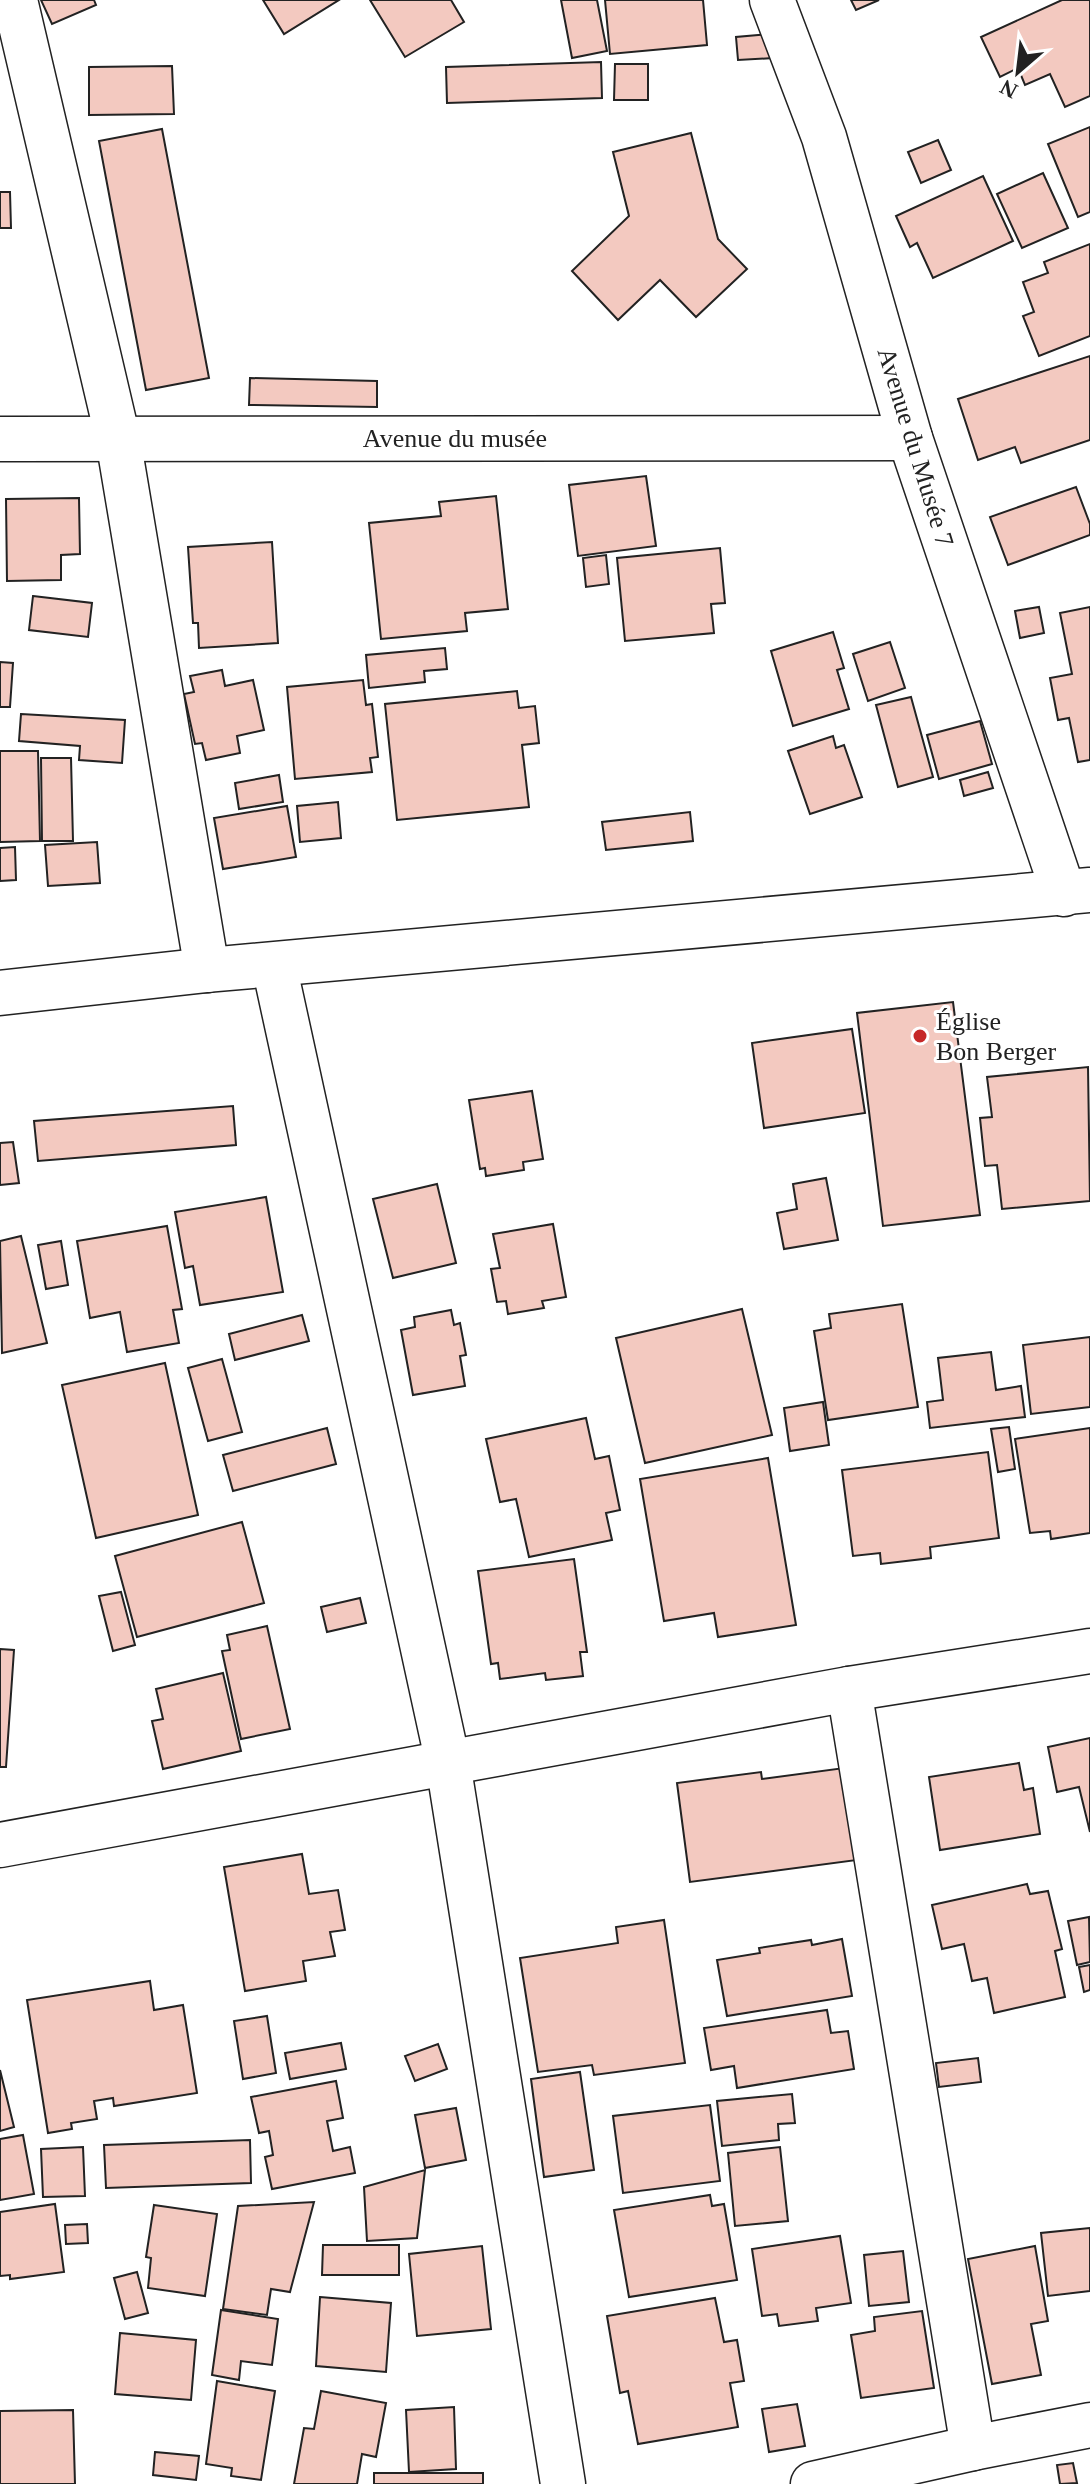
<svg xmlns="http://www.w3.org/2000/svg" width="1090" height="2484" font-family="'Times New Roman',serif">
	<rect width="100%" height="100%" fill="#fff"/>
	<!-- building -->
	<g fill="#f3c9c0" stroke="#222" stroke-width="2">
		<path d="M41 0H94L96 5 52 24Z"/>
		<path d="M263 0H339L284 34Z"/>
		<path d="M370 0H451L464 22 405 57Z"/>
		<path d="M561 0H597L607 51 572 58Z"/>
		<path d="M605 0H703L707 45 610 54Z"/>
		<path d="M851 0H879L856 10Z"/>
		<path d="M1062 0H1090V96L1065 107 1050 74 1025 85 1018 68 1000 77 981 37Z"/>
		<path d="M771 34 773 58 738 60 736 37Z"/>
		<path d="M601 62 602 98 447 103 446 67Z"/>
		<path d="M615 64H648V100H614Z"/>
		<path d="M172 66 174 114 89 115V67Z"/>
		<path d="M1090 127V212L1078 217 1048 144Z"/>
		<path d="M162 129 209 378 146 390 99 141Z"/>
		<path d="M691 133 718 239 747 269 696 317 660 280 618 320 572 271 629 216 613 152Z"/>
		<path d="M938 140 951 170 921 183 908 152Z"/>
		<path d="M1043 173 1068 228 1022 248 997 194Z"/>
		<path d="M983 176 1013 241 933 278 917 243 910 247 896 216Z"/>
		<path d="M0 192H10L11 228H0Z"/>
		<path d="M1090 244V336L1039 356 1023 316 1034 312 1023 282 1048 273 1044 262Z"/>
		<path d="M1090 356V440L1021 463 1015 447 978 460 958 399Z"/>
		<path d="M250 378 377 381V407L249 405Z"/>
		<path d="M646 476 656 546 578 556 569 485Z"/>
		<path d="M1076 487 1090 524V535L1008 565 990 517Z"/>
		<path d="M496 496 508 609 465 613 467 631 381 639 369 523 441 516 439 502Z"/>
		<path d="M79 498 80 554 61 555V580L7 581 6 499Z"/>
		<path d="M272 542 278 643 199 648 198 623H193L188 547Z"/>
		<path d="M720 548 725 603 711 604 714 633 625 641 617 558Z"/>
		<path d="M606 555 609 584 586 587 583 558Z"/>
		<path d="M33 596 92 603 88 637 29 630Z"/>
		<path d="M1039 607 1044 633 1020 638 1015 611Z"/>
		<path d="M1090 607V760L1078 762 1069 718 1058 720 1050 678 1072 674 1060 613Z"/>
		<path d="M833 632 844 668 837 670 849 709 793 726 771 651Z"/>
		<path d="M890 642 905 688 868 701 853 654Z"/>
		<path d="M445 648 447 669 424 671 425 682 369 688 366 655Z"/>
		<path d="M0 662 13 663 10 707H0Z"/>
		<path d="M222 670 225 686 253 680 264 730 237 736 240 753 206 760 202 743 195 744 184 694 194 692 190 676Z"/>
		<path d="M363 680 366 705 372 704 378 757 370 758 372 772 295 779 287 687Z"/>
		<path d="M517 691 519 708 535 706 539 743 522 745 529 807 397 820 385 704Z"/>
		<path d="M911 697 933 777 898 787 876 705Z"/>
		<path d="M21 714 125 720 122 763 79 760 80 746 19 741Z"/>
		<path d="M980 721 992 764 939 779 927 735Z"/>
		<path d="M833 736 836 748 844 745 862 797 810 814 788 751Z"/>
		<path d="M0 751H38L40 841 0 842Z"/>
		<path d="M41 758H71L73 841H42Z"/>
		<path d="M988 772 993 788 964 796 960 780Z"/>
		<path d="M279 775 283 802 239 809 235 783Z"/>
		<path d="M338 802 341 838 300 842 297 806Z"/>
		<path d="M287 806 296 857 223 869 214 818Z"/>
		<path d="M690 812 693 841 606 850 602 822Z"/>
		<path d="M97 842 100 883 48 886 45 845Z"/>
		<path d="M15 847 16 880 0 881V848Z"/>
		<path d="M953 1002 980 1215 883 1226 857 1013Z"/>
		<path d="M852 1029 865 1113 764 1128 752 1043Z"/>
		<path d="M1088 1067 1090 1201 1002 1209 997 1165 985 1166 980 1118 992 1117 987 1077Z"/>
		<path d="M532 1091 543 1159 523 1162 524 1170 486 1176 485 1168 480 1169 469 1100Z"/>
		<path d="M233 1106 236 1145 38 1161 34 1121Z"/>
		<path d="M13 1142 19 1183 0 1185V1143Z"/>
		<path d="M826 1178 838 1240 784 1249 777 1213 797 1209 793 1184Z"/>
		<path d="M437 1184 456 1263 393 1278 373 1199Z"/>
		<path d="M266 1197 283 1292 200 1305 193 1266 185 1268 175 1212Z"/>
		<path d="M553 1224 566 1297 542 1301 544 1308 508 1314 506 1301 497 1302 491 1269 500 1268 493 1234Z"/>
		<path d="M167 1226 182 1309 173 1310 179 1343 127 1352 120 1312 90 1318 77 1241Z"/>
		<path d="M21 1236 47 1343 2 1353 0 1241Z"/>
		<path d="M61 1241 68 1285 46 1289 38 1245Z"/>
		<path d="M902 1304 918 1407 828 1420 814 1331 831 1328 829 1314Z"/>
		<path d="M742 1309 772 1435 645 1463 616 1338Z"/>
		<path d="M451 1310 454 1325 460 1323 466 1355 460 1356 465 1386 413 1395 401 1330 415 1327 414 1317Z"/>
		<path d="M302 1315 309 1341 235 1360 229 1334Z"/>
		<path d="M1090 1337V1407L1031 1414 1023 1345Z"/>
		<path d="M991 1352 996 1390 1021 1386 1025 1417 930 1428 927 1402 943 1400 938 1358Z"/>
		<path d="M222 1359 242 1432 208 1441 188 1368Z"/>
		<path d="M165 1363 198 1515 96 1538 62 1385Z"/>
		<path d="M823 1402 829 1445 790 1451 784 1408Z"/>
		<path d="M586 1418 595 1459 609 1456 620 1510 606 1513 612 1540 529 1557 516 1499 500 1502 486 1439Z"/>
		<path d="M1009 1427 1015 1469 998 1472 991 1429Z"/>
		<path d="M327 1428 336 1464 233 1491 223 1455Z"/>
		<path d="M1090 1428V1533L1051 1539 1050 1531 1030 1533 1015 1439Z"/>
		<path d="M988 1452 999 1538 930 1547 931 1558 881 1564 880 1553 853 1556 842 1470Z"/>
		<path d="M768 1458 796 1625 718 1637 714 1613 664 1621 640 1479Z"/>
		<path d="M242 1522 264 1603 137 1637 115 1556Z"/>
		<path d="M574 1559 587 1652H580L583 1676 546 1680 545 1673 500 1679 498 1663 491 1664 478 1571Z"/>
		<path d="M121 1592 135 1645 113 1651 99 1596Z"/>
		<path d="M360 1598 366 1623 327 1632 321 1607Z"/>
		<path d="M267 1626 290 1729 241 1739 222 1651 230 1650 227 1635Z"/>
		<path d="M0 1649 14 1650 6 1767H0Z"/>
		<path d="M223 1673 241 1751 163 1769 152 1721 163 1719 156 1689Z"/>
		<path d="M1090 1738V1832L1079 1787 1057 1792 1048 1747Z"/>
		<path d="M1019 1763 1024 1790 1033 1788 1040 1834 940 1850 929 1777Z"/>
		<path d="M844 1768 857 1860 690 1882 677 1783 761 1772 762 1779Z"/>
		<path d="M302 1854 309 1894 338 1890 345 1930 330 1932 335 1956 303 1961 306 1981 245 1991 224 1867Z"/>
		<path d="M1027 1884 1030 1894 1048 1891 1062 1949 1055 1951 1065 1997 994 2013 987 1978 972 1981 964 1944 942 1949 932 1905Z"/>
		<path d="M1089 1917 1090 1962 1077 1965 1068 1921Z"/>
		<path d="M664 1920 685 2063 594 2075 592 2065 538 2072 520 1958 618 1943 616 1927Z"/>
		<path d="M842 1939 852 1996 727 2016 717 1960 760 1953 759 1948 811 1940 812 1945Z"/>
		<path d="M1090 1965V1990L1084 1992 1079 1967Z"/>
		<path d="M150 1981 154 2010 183 2005 197 2093 114 2106 113 2098 94 2101 97 2119 71 2123 72 2129 48 2133 27 2000Z"/>
		<path d="M827 2010 831 2033 848 2031 854 2069 737 2088 734 2066 711 2070 704 2028Z"/>
		<path d="M267 2016 276 2073 243 2079 234 2021Z"/>
		<path d="M341 2043 346 2069 290 2079 285 2053Z"/>
		<path d="M438 2044 447 2069 415 2081 405 2056Z"/>
		<path d="M978 2058 981 2082 939 2087 936 2063Z"/>
		<path d="M0 2070 14 2127 0 2131Z"/>
		<path d="M580 2072 594 2170 544 2177 531 2079Z"/>
		<path d="M336 2081 343 2118 327 2121 333 2151 350 2147 355 2173 272 2189 265 2157 273 2155 269 2131 259 2133 251 2097Z"/>
		<path d="M792 2094 795 2123 778 2124 779 2140 722 2146 717 2101Z"/>
		<path d="M710 2105 720 2181 623 2193 613 2116Z"/>
		<path d="M456 2108 466 2160 425 2168 415 2115Z"/>
		<path d="M23 2135 34 2194 0 2200V2139Z"/>
		<path d="M250 2140 251 2183 106 2188 104 2145Z"/>
		<path d="M83 2147 85 2196 43 2197 41 2149Z"/>
		<path d="M780 2147 788 2221 735 2226 728 2153Z"/>
		<path d="M425 2170 417 2238 367 2241 364 2187Z"/>
		<path d="M710 2195 712 2206 724 2204 737 2280 629 2297 614 2210Z"/>
		<path d="M314 2202 290 2292 271 2289 267 2315 223 2309 238 2206Z"/>
		<path d="M55 2204 64 2272 10 2279V2275L0 2276V2212Z"/>
		<path d="M154 2205 217 2214 205 2296 148 2288 151 2258 146 2257Z"/>
		<path d="M87 2224 88 2243 66 2244 65 2225Z"/>
		<path d="M1090 2228V2291L1048 2296 1041 2233Z"/>
		<path d="M840 2236 851 2303 816 2308 818 2321 779 2326 777 2314 762 2316 752 2249Z"/>
		<path d="M323 2245H399V2275H322Z"/>
		<path d="M482 2246 491 2329 417 2336 409 2254Z"/>
		<path d="M1035 2246 1048 2321 1031 2324 1041 2375 992 2384 968 2259Z"/>
		<path d="M903 2251 909 2302 869 2306 864 2255Z"/>
		<path d="M137 2272 148 2313 125 2319 114 2278Z"/>
		<path d="M320 2297 391 2303 386 2372 316 2366Z"/>
		<path d="M715 2298 724 2342 737 2340 744 2381 730 2383 738 2427 638 2444 628 2391 620 2393 607 2316Z"/>
		<path d="M221 2310 278 2319 272 2365 241 2361 239 2380 212 2375Z"/>
		<path d="M922 2311 934 2388 861 2398 851 2335 875 2331 874 2317Z"/>
		<path d="M120 2333 196 2340 191 2400 115 2394Z"/>
		<path d="M217 2381 275 2391 261 2480 231 2476 232 2468 206 2464Z"/>
		<path d="M321 2391 386 2403 376 2457 362 2454 357 2484H294L304 2428 314 2429Z"/>
		<path d="M797 2404 805 2446 769 2452 762 2409Z"/>
		<path d="M454 2407 456 2469 409 2472 406 2410Z"/>
		<path d="M73 2410 75 2484H0V2411Z"/>
		<path d="M155 2452 199 2456 196 2480 153 2475Z"/>
		<path d="M1073 2463 1077 2483 1060 2484 1057 2465Z"/>
		<rect x="374" y="2473" width="109" height="11"/>
	</g>
	<g fill="none" stroke-linecap="round" stroke-linejoin="round">
		<defs>
			<g id="street">
				<path d="M15 0 118 439 207 970"/>
				<path d="M772 0 824 137 910 438 1064 894"/>
				<path d="M0 439 910 438"/>
				<path d="M274 965 448 1763 563 2484"/>
				<path d="M849 1689 973 2448"/>
				<path d="M0 1845 849 1689 1090 1651"/>
				<path d="M813 2484 973 2448 1090 2425"/>
			</g>
			<path id="secondary" d="M0 993 207 970 1090 890"/>
		</defs>
		<!-- street casing -->
		<use href="#street" stroke="#222" stroke-width="47"/>
		<!-- secondary casing -->
		<use href="#secondary" stroke="#222" stroke-width="47"/>
		<!-- street -->
		<use href="#street" stroke="#fff" stroke-width="44"/>
		<!-- secondary -->
		<use href="#secondary" stroke="#fff" stroke-width="44"/>
	</g>
	<!-- markers -->
	<circle fill="#c62828" stroke="#fff" stroke-width="3" cx="920" cy="1036" r="8"/>
	<g text-anchor="middle" stroke-width="6" stroke-linejoin="round" paint-order="stroke">
		<!-- street labels -->
		<g font-size="26" fill="#222" stroke="#fff">
			<text x="455" y="447">Avenue du musée</text>
			<text transform="translate(916 447) rotate(73)" y="9">Avenue du Musée 7</text>
		</g>
		<!-- poi labels -->
		<g font-size="26" fill="#222" stroke="#fff" text-anchor="start">
			<text x="936" y="1030">Église<tspan x="936" dy="30">Bon Berger</tspan></text>
		</g>
	</g>
	<!-- north arrow -->
	<g transform="translate(1018 72) rotate(208)" stroke="#ffffff" stroke-width="6" paint-order="stroke">
	<path d="M0-6L14 30L0 20L-14 30Z" fill="#222222"/>
	<text y="-12" font-size="22" font-weight="bold" text-anchor="middle" fill="#222222">N</text>
	</g>
</svg>
